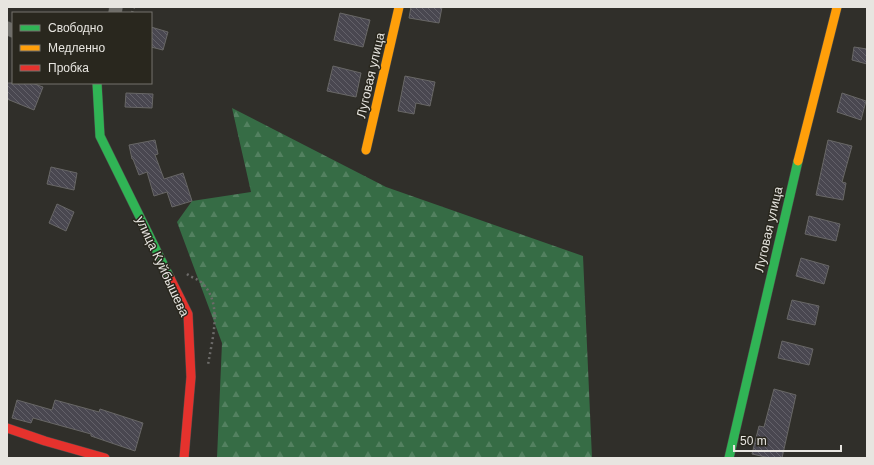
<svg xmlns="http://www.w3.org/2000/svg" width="874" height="465" font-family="Helvetica,sans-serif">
	<defs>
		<pattern id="forest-firs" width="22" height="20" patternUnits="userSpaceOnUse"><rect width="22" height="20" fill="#366c45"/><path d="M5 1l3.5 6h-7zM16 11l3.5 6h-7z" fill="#538160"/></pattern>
		<pattern id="building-back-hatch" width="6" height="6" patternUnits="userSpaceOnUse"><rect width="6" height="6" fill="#494750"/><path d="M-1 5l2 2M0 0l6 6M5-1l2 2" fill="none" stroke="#636169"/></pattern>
	</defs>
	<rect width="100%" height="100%" fill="#302f2a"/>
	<!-- forest -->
	<path fill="url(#forest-firs)" d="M232 108 386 187 583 256 592 458H217L222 343 177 222 192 201 251 192Z"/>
	<!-- building -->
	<g fill="url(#building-back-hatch)" stroke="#686766">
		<path d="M411 7H442L439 23 409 18Z"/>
		<path d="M340 13 370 20 363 47 334 40Z"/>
		<path d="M151 27 168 32 163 50 151 47Z"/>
		<path d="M854 47 867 49V64L852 60Z"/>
		<path d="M333 66 361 73 356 97 327 91Z"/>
		<path d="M405 76 435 82 430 106 416 103 414 114 398 111Z"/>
		<path d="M7 83H32L43 87 34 110 7 99Z"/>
		<path d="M126 93 153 94 152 108 125 107Z"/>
		<path d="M842 93 866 101 861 120 837 112Z"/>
		<path d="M155 140 158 154 155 155 164 179 183 173 192 201 172 207 167 192 154 196 147 172 139 175 133 159H132L129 145Z"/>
		<path d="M828 140 852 146 842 182 846 183 843 200 816 195Z"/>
		<path d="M51 167 77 173 74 190 47 184Z"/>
		<path d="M57 204 74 212 66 231 49 223Z"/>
		<path d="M809 216 840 224 836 241 805 234Z"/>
		<path d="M801 258 829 266 824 284 796 276Z"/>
		<path d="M792 300 819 306 815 325 787 319Z"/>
		<path d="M782 341 813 349 809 365 778 358Z"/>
		<path d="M774 389 796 395 782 458H770L752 454 759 426 764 427Z"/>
		<path d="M17 400 52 410 55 400 99 412 100 409 143 423 135 451 91 436V434L33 418 31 423 12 418Z"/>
	</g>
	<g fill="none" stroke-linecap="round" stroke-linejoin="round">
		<defs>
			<g id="street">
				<path d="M115 13 116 7"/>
				<path d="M7 28 13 31"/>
			</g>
			<g id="fast">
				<path d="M97 83 100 136 170 278"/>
				<path d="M729 458 798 161"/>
			</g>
			<g id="slow">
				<path d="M366 150 399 7"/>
				<path d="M798 161 837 7"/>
			</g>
			<g id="jam">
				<path d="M170 278 188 314 191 377 184 458"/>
				<path d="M7 428 45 441 105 458"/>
			</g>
		</defs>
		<!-- street casing -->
		<use href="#street" stroke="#4d4c49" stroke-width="14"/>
		<!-- fast casing -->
		<use href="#fast" stroke="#4d4c49" stroke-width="10"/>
		<!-- slow casing -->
		<use href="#slow" stroke="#4d4c49" stroke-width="10"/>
		<!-- jam casing -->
		<use href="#jam" stroke="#4d4c49" stroke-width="10"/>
		<!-- path -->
		<g stroke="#6c6b69" stroke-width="2.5" stroke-dasharray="2 3" stroke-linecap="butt">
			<path d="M132 13 134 7"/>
			<path d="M187 274C192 278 199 279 203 284 223 305 212 339 208 365"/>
		</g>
		<!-- street -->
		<use href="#street" stroke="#6e6d69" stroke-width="13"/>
		<!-- fast -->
		<use href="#fast" stroke="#30b455" stroke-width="9"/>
		<!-- slow -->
		<use href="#slow" stroke="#ff9f0a" stroke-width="9"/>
		<!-- jam -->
		<use href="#jam" stroke="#e5322d" stroke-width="9"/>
	</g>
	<g text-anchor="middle" stroke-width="3" stroke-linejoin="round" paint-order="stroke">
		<!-- street labels -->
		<g font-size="13" fill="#e7e5e0" stroke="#29271e">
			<text transform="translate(370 75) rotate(-77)" y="5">Луговая улица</text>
			<text transform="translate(768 229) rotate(-77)" y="5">Луговая улица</text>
			<text transform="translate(163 266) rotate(65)" y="5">улица Куйбышева</text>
		</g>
	</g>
	<!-- border -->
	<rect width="874" height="465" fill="none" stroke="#e7e5e0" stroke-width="16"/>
	<!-- legend -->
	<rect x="12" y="12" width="140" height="72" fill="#29271e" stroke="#75736c"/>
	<rect x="20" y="25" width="20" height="6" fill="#30b455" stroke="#75736c"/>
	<text x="48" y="32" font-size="12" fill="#e7e5e0">Свободно</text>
	<rect x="20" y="45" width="20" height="6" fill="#ff9f0a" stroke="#75736c"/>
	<text x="48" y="52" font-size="12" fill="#e7e5e0">Медленно</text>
	<rect x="20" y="65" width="20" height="6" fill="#e5322d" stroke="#75736c"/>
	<text x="48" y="72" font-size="12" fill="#e7e5e0">Пробка</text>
	<!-- scale -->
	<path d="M734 445v6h107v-6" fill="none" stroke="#e7e5e0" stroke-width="2"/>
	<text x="740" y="445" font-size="12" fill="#e7e5e0" stroke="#29271e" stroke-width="3" paint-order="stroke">50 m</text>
</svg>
